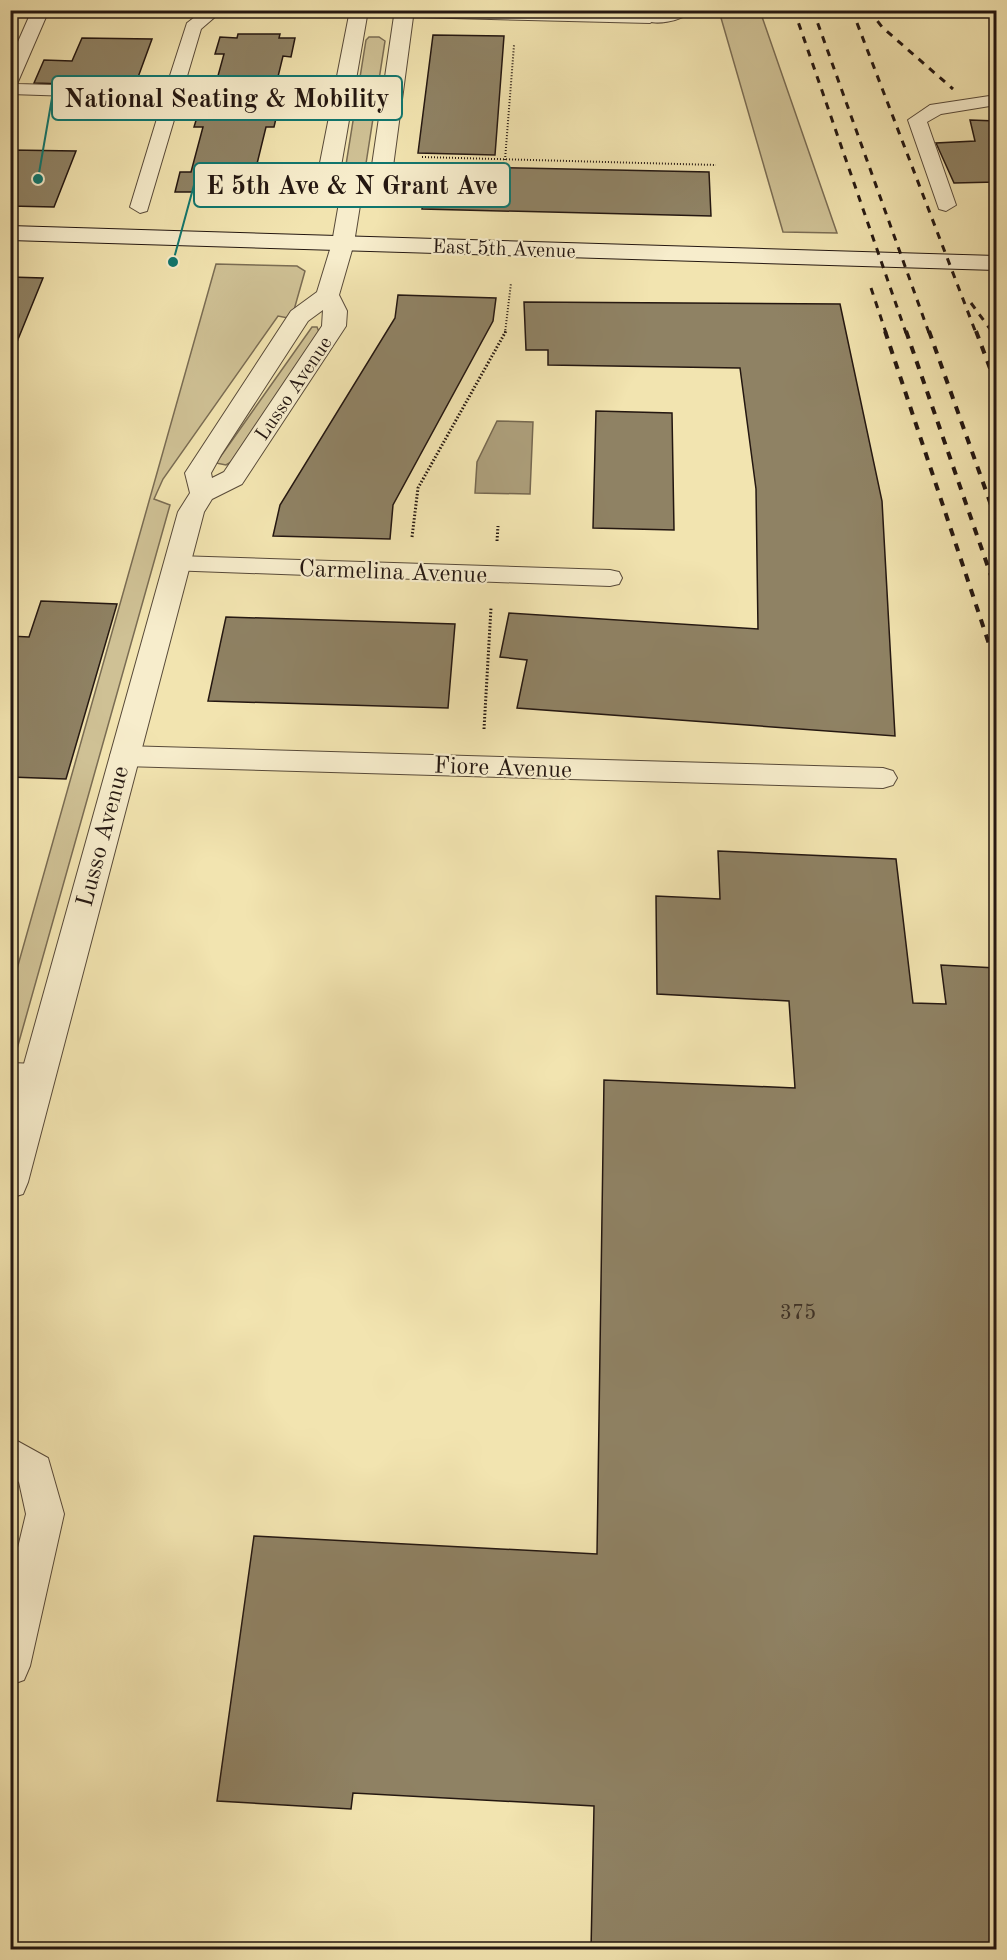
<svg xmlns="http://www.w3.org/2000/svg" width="1007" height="1960" font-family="'Old Standard TT',serif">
	<rect width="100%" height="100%" fill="#f2e4b0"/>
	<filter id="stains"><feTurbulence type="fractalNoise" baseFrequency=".00333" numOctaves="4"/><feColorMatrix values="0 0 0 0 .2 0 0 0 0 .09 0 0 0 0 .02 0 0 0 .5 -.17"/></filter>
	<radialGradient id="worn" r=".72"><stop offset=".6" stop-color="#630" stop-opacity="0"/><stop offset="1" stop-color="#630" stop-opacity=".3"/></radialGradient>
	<!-- green -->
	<g fill="#cfc195" stroke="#7a6c53" stroke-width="1.5">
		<path d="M719 11H760L837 233 783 232Z"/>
		<path d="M369 37H379L385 41 365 170 362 175 354 177 347 175 345 171 366 40Z"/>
		<path d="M216 264 297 266 305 271 294 310 288 318 278 316 163 479 154 499 170 505 15 1056H11V990Z"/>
		<path d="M312 327H317L319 332 231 462 226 465 216 463Z"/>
	</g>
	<!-- water -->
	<path fill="#ac9e7a" stroke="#766850" stroke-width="1.5" d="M497 421 533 422 530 494 475 493 477 462Z"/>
	<!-- building -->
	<g fill="#8f8264" stroke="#241711" stroke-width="1.5">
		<path d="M238 34H280L279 38H295L291 57 283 56 274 93H282L274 127H266L255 172H263L258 194 237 193 236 200 194 199 196 192H175L180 172H191L203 127H194L204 94H213L224 54H215L220 37 237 38Z"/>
		<path d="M433 35 504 36 495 155 418 153Z"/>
		<path d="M82 38 152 39 137 80 99 79 97 85 34 83 44 60 72 61Z"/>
		<path d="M970 120 996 121V182L954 183 936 143 975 141Z"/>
		<path d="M10 150 76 151 54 207 10 206Z"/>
		<path d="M428 166 709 172 711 216 422 209Z"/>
		<path d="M10 277 43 278 10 359Z"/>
		<path d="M398 295 496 298 493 321 393 505 390 539 273 536 280 505 395 318Z"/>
		<path d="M524 302 840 304 882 501 895 736 517 708 527 660 500 657 509 613 758 629 756 489 740 368 548 365V350H526Z"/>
		<path d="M596 411 672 413 674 530 593 528Z"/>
		<path d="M41 601 117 604 66 779 10 777V636L29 637Z"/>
		<path d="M226 617 455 624 448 708 208 701Z"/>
		<path d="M718 851 896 859 913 1003 946 1004 941 965 996 968V1950H591L594 1806 353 1793 351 1809 217 1801 254 1536 597 1554 604 1080 795 1088 789 1001 657 994 656 896 720 899Z"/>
	</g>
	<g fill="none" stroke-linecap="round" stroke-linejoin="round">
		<defs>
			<g id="lane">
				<path d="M32 10H49L17 84 166 88 187 23 204 10H223L201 29 147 211 140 213 130 207 163 99 10 94V60Z"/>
				<path d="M692 10C684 21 651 28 641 17L650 12Z"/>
				<path d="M996 95V105L941 114 927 122 956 205 946 211 939 209 908 120 930 105Z"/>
				<path d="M177 556 610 570 619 572 622 578 619 584 610 586 168 570 165 564 168 558Z"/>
				<path d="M123 746 883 768 893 771 897 778 893 785 883 788 123 766 113 763 110 756 113 749Z"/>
				<path d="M10 1063 38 1064 49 1068 54 1078 49 1088 38 1092 10 1091Z"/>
				<path d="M10 1437 48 1458 64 1514 30 1666 24 1680 10 1685V1581L26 1514 19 1482 10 1476Z"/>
			</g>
			<path id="street" d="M350 10H613L650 11 659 17 650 23 413 17 392 174 361 199 354 243 339 295 347 311 346 326 242 484 212 499 204 512 28 1182 23 1194 10 1198V1114L178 512 190 493 185 473 291 311 317 292 332 243 340 197 318 173ZM367 16H394L371 172 352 185 340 172ZM323 310 322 326 224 472 212 478 211 473 221 455 308 321Z"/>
			<path id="secondary" d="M10 226 996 256V270L10 240Z"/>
		</defs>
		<!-- lane casing -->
		<use href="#lane" stroke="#584a39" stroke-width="2"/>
		<!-- street casing -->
		<use href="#street" stroke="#584a39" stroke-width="2"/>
		<!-- secondary casing -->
		<use href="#secondary" stroke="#241711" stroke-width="2"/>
		<!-- path-far1 -->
		<g stroke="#241711" stroke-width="2" stroke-dasharray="1 2" stroke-linecap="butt">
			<path d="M422 157 716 165"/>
			<path d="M505 160 514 45"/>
			<path d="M505 333 511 283"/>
		</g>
		<!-- path -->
		<g stroke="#241711" stroke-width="3" stroke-dasharray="1.5 2" stroke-linecap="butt">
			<path d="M412 537 418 488 506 331"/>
			<path d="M497 541 498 526"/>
			<path d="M484 729 491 608"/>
		</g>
		<!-- lane -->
		<use href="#lane" fill="#f7edcc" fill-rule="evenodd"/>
		<!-- street -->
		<use href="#street" fill="#f7edcc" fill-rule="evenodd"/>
		<!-- secondary -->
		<use href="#secondary" fill="#f7edcc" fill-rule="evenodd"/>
		<!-- rail-far1 -->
		<g stroke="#241711" stroke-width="3" stroke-dasharray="7 7" stroke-linecap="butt">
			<path d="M794 10 906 333"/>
			<path d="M813 10 929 333"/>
			<path d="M852 10 976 333"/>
			<path d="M869 10 882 27 953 89"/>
			<path d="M871 288 886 333"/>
			<path d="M971 303 993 333"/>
		</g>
		<!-- rail -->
		<g stroke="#241711" stroke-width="4" stroke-dasharray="8 8" stroke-linecap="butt">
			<path d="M885 331 996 665"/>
			<path d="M906 331 996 590"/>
			<path d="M929 331 996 519"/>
			<path d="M976 331 996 384"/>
			<path d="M992 331 996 337"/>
		</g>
	</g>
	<g text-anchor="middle" stroke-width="4.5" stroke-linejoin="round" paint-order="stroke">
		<!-- far-street labels -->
		<g font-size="20" fill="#241711" stroke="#f7edcc">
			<text transform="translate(504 248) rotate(2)" y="7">East 5th Avenue</text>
			<text transform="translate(293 388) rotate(-56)" y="7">Lusso Avenue</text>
		</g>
		<!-- number labels -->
		<g font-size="21" fill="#3f3226">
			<text x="798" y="1319">375</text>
		</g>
		<!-- street labels -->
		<g font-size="24" fill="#241711" stroke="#f7edcc">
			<text transform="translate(393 571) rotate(2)" y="8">Carmelina Avenue</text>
			<text transform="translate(503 767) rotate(2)" y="8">Fiore Avenue</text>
			<text transform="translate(102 836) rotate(-75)" y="8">Lusso Avenue</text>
		</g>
	</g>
	<!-- callouts -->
	<path fill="none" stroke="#0f766e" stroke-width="2" d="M38 179L52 98M173 262L194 185"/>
	<g fill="#0f766e" stroke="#f7edcc" stroke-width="2">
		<circle cx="38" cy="179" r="6"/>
		<circle cx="173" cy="262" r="6"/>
	</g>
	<g fill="#f7edcc" stroke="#0f766e" stroke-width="2">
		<rect x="52" y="76" width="350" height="44" rx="6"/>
		<rect x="194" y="163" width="316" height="44" rx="6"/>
	</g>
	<g font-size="26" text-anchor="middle" font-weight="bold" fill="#241711">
		<text x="227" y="107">National Seating &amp; Mobility</text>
		<text x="352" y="194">E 5th Ave &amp; N Grant Ave</text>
	</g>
	<!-- margin -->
	<rect width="1007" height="1960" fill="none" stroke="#f2e4b0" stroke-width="36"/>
	<rect x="12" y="12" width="983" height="1936" fill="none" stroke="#241711" stroke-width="3"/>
	<rect x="18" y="18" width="971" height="1924" fill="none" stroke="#241711" stroke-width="1.5"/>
	<rect width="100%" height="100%" filter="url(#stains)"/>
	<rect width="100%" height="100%" fill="url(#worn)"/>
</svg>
